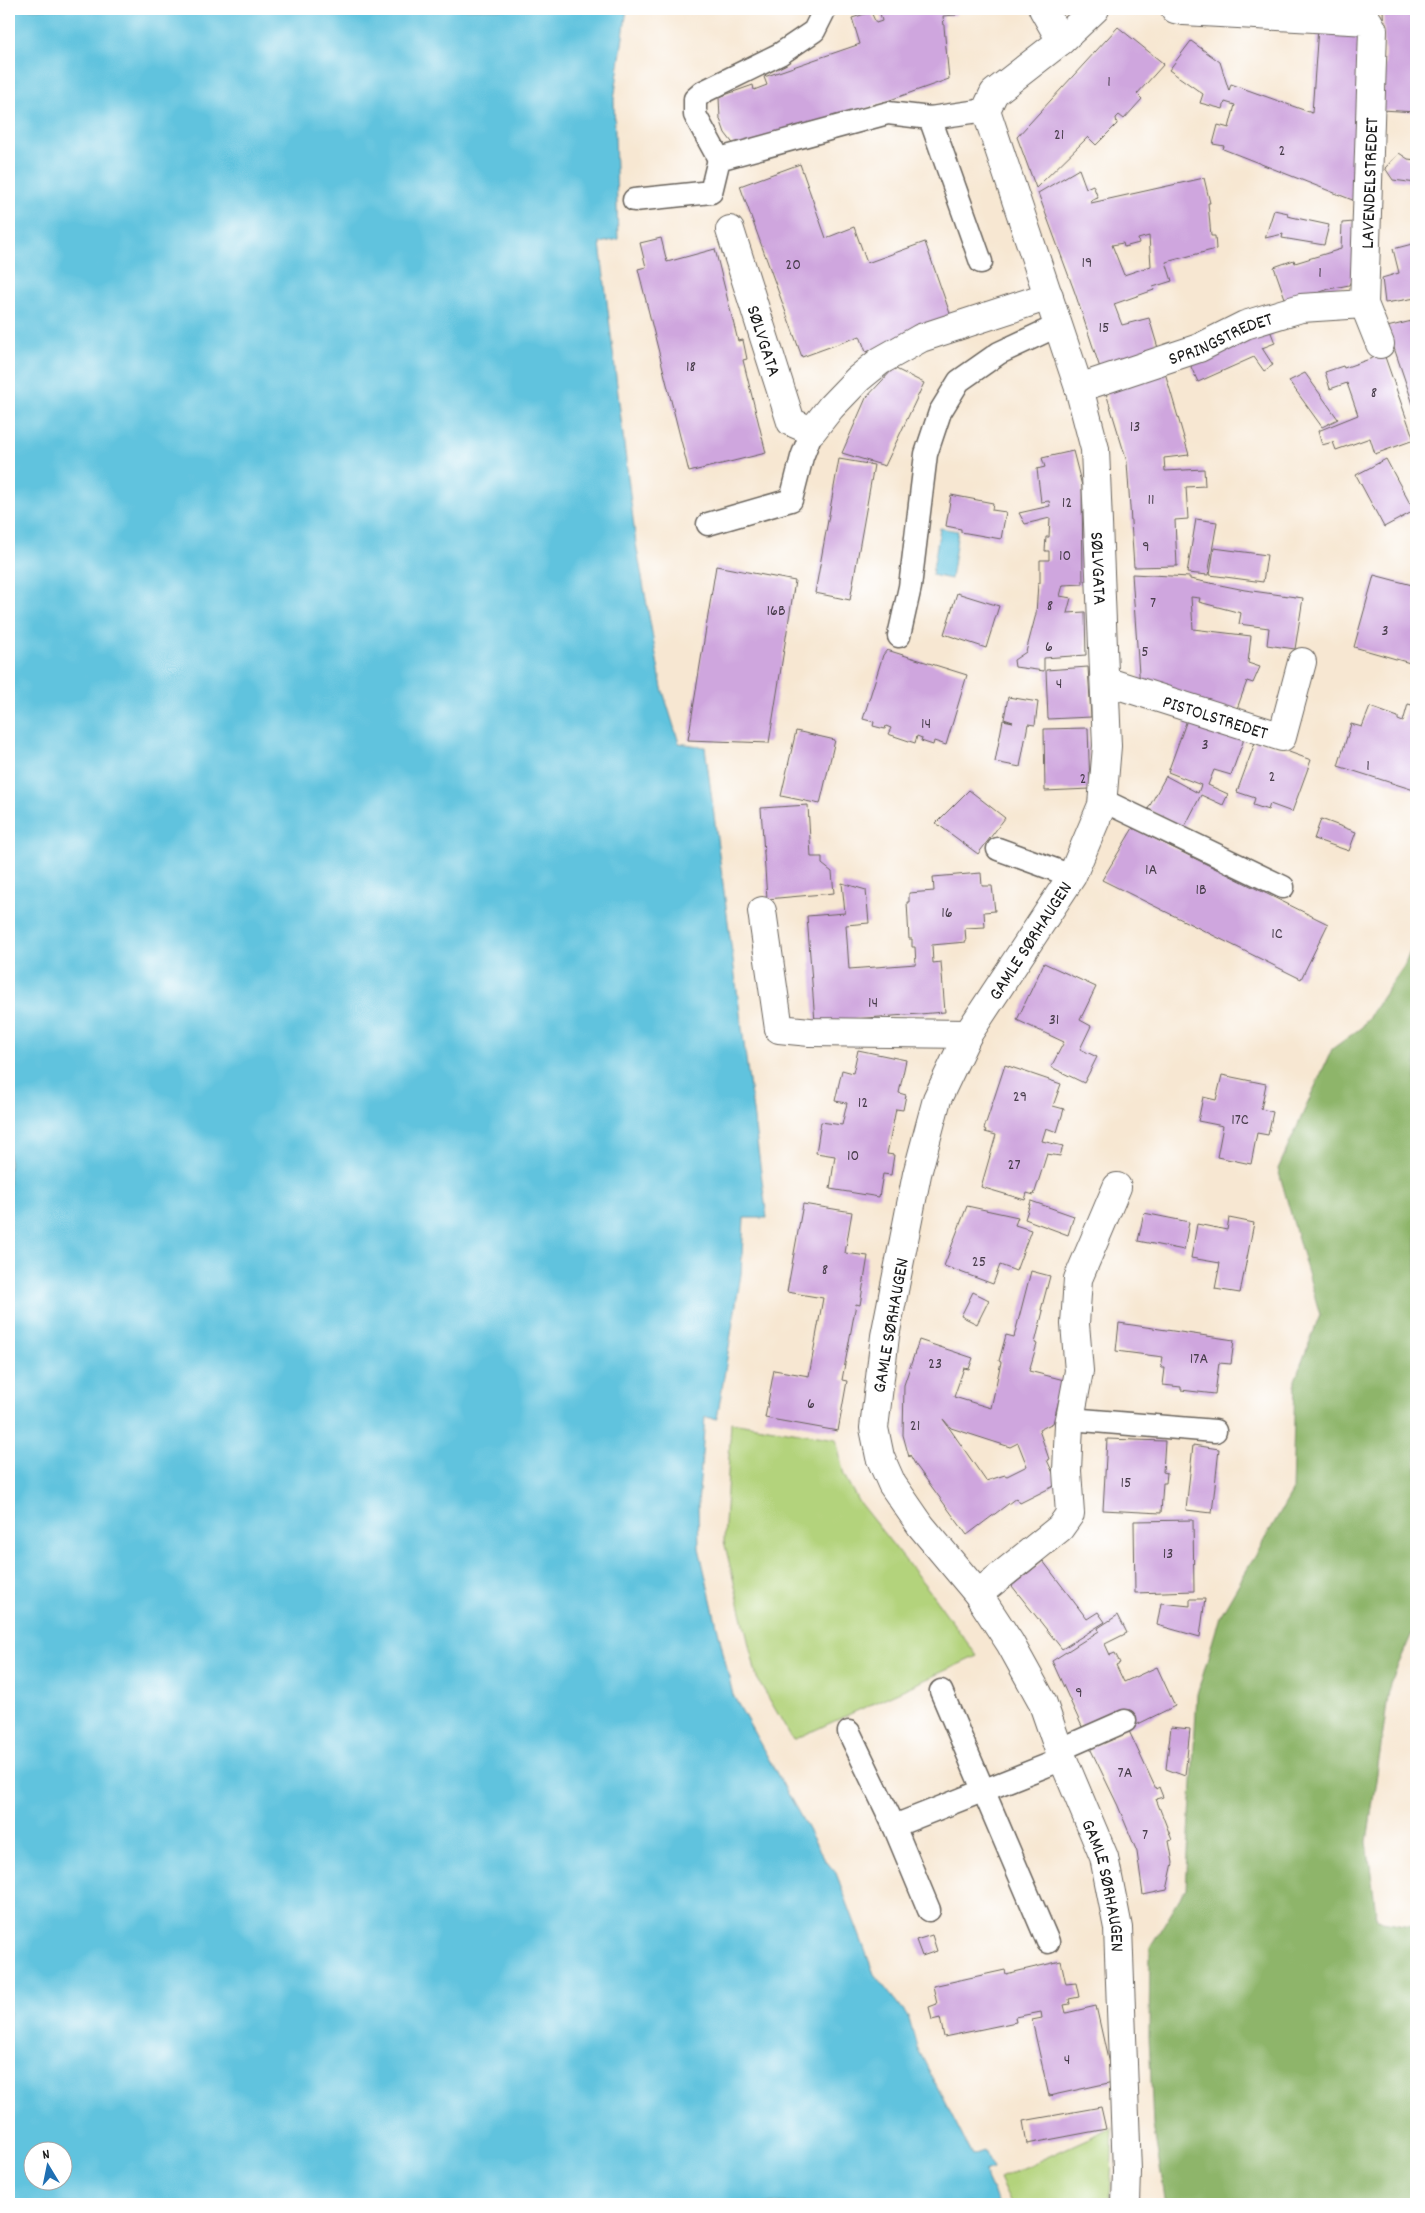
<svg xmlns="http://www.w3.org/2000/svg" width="1425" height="2213" font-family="Dekko,sans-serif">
	<rect width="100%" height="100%" fill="#fff"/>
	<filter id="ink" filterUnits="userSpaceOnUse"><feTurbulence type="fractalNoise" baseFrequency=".02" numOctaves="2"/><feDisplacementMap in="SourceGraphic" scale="10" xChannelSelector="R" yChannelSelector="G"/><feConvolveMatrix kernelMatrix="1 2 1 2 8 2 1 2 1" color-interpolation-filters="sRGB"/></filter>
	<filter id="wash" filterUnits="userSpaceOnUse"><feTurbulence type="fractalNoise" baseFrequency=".0096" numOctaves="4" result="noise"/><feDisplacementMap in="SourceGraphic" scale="20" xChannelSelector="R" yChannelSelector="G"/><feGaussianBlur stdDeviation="1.12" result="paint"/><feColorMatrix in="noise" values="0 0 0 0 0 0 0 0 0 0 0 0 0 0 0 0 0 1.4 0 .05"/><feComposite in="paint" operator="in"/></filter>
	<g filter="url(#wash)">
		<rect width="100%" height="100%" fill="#f7e7d2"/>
		<!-- green -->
		<g fill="#b3d37b" stroke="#68784c">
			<path d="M731 1422 836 1439 844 1475 858 1501 929 1590 977 1656 793 1740 757 1678 724 1541Z"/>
			<path d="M1113 2127 1110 2204H1011L999 2179Z"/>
		</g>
		<!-- forest -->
		<path fill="#8eb56b" stroke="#556844" d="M1416 938V1624L1390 1684 1367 1842 1377 1920 1416 1927V2204H1166L1153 2126 1149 2036 1150 1947 1186 1888 1197 1694 1220 1616 1292 1492 1295 1380 1320 1315 1278 1169 1332 1049 1362 1027 1404 966Z"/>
		<!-- water -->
		<g fill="#60c3de" stroke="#3e707d" fill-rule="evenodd">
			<path d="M9 9H627L614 100 618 239 600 243 636 544 662 688 679 743 705 747 767 1218H744L741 1274 717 1419 705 1417 698 1504 699 1548 733 1695 825 1860 836 1873 874 1974 909 2018 917 2047 972 2155 984 2151 993 2169 984 2172 999 2204H9ZM32 2150H62V2180H32Z"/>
			<path d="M940 528 958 531 951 579 932 575Z"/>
		</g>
		<g id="blocks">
			<!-- building -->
			<g fill="#cfa6de" fill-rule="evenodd">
				<path d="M879 9H956V15L943 16 949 79 786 137 738 150 725 133 720 119 719 97 753 85 754 90 767 85 764 77 860 44 852 18 871 12 876 23 882 21Z"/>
				<path d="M1383 9H1416V112L1382 110 1385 63Z"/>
				<path d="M1118 27 1164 64 1137 94 1142 99 1124 119 1119 115 1116 118 1117 124 1096 145 1088 137 1036 188 1017 137Z"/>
				<path d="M1318 27H1350L1367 38 1355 201 1223 149 1224 146 1213 144 1218 125 1229 128 1235 105 1225 102 1223 109 1200 103 1203 94 1169 70 1191 41 1220 62 1229 91 1231 84 1312 113Z"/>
				<path d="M1399 153 1408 159 1416 160V183L1393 180 1385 168Z"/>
				<path d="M800 164 826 238 854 227 867 263 925 242 953 322 866 352 860 336 802 357 740 186Z"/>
				<path d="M1079 169 1086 188 1093 185 1098 198 1090 201 1091 203 1204 178 1210 203H1208L1211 236H1215L1216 249 1166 262 1172 281 1153 287 1154 290 1114 304 1122 325 1149 318 1161 358 1101 371 1075 293 1038 193ZM1149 236 1151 266 1124 275 1112 245 1123 243 1124 247 1139 243 1138 239Z"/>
				<path d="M1274 210 1288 213 1287 216 1329 225 1324 245 1282 238 1283 234 1265 238Z"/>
				<path d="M1354 222 1357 267 1349 285 1329 289 1287 304 1274 267 1294 260 1295 263 1341 249 1342 223Z"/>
				<path d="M661 238 667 262 715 249 738 341 743 340 747 359 743 360 766 453 689 472 638 269 646 267 640 243Z"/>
				<path d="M1416 243V298L1385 303 1382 278 1399 273 1393 249Z"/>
				<path d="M1416 320V413L1387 327Z"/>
				<path d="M1268 325 1275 343 1262 348 1273 365 1264 371 1254 357 1198 382 1191 367 1195 359Z"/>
				<path d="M1384 354 1414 440 1375 454 1370 438 1336 450 1333 442 1322 445 1318 431 1358 415 1347 383 1330 389 1325 372 1343 366 1344 368Z"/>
				<path d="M894 368 924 383 885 466 842 453 866 398Z"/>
				<path d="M1164 369 1189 455 1164 458 1165 471 1204 469 1205 486 1186 487 1188 519 1175 520 1177 566 1134 567 1127 462 1103 383Z"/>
				<path d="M1305 373 1338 419 1322 427 1289 381Z"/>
				<path d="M1073 451 1082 486 1083 584 1063 585 1060 596 1071 598 1067 613 1085 612 1086 655 1044 658V671L1015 667 1014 660 1026 652 1036 614 1038 583H1040V560H1049V551H1045L1046 537H1049L1050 518 1025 524 1019 513 1050 506 1049 501 1041 502 1037 469 1045 467 1042 458Z"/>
				<path d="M839 459 874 465 850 600 815 593Z"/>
				<path d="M1386 459 1414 511 1384 527 1356 475Z"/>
				<path d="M951 495 993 503 992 510 1006 512 1001 539 961 532V529L946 526Z"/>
				<path d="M1196 519 1217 522 1208 575 1187 573Z"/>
				<path d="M1214 548 1267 555 1263 582 1210 575Z"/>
				<path d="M716 566 795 581 769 743 688 740Z"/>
				<path d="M1132 574 1190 577V579L1245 590 1303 598 1295 649 1267 645 1269 628 1239 624 1241 613 1199 602 1200 598 1191 597 1193 629 1251 636 1248 663 1260 667 1253 683 1247 681 1233 720 1140 688Z"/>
				<path d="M1374 575 1416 586V640L1410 663 1354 647Z"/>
				<path d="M957 593 999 606 986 648 944 634Z"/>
				<path d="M887 650 967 675 946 745 934 741 933 745 921 741 922 738 917 736 915 743 888 734 891 728 886 726 885 729 873 726 874 722 863 719 883 655Z"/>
				<path d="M1088 667 1091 717 1048 719 1046 670Z"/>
				<path d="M1008 697 1038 702 1035 725 1028 724 1020 767 995 762 1003 720 1013 722 1004 719Z"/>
				<path d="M1408 704 1416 706V782L1414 790 1338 766 1351 724 1362 727 1370 707 1398 717V720L1403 722Z"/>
				<path d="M1188 717 1244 739 1231 775 1214 770 1208 785 1228 794 1223 805 1201 795 1184 828 1148 809 1166 776 1198 793 1201 785 1168 772Z"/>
				<path d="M1088 728 1090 789 1045 791 1044 729Z"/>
				<path d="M796 731 835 740 820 804 781 796Z"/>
				<path d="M1256 740 1311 760 1292 812 1270 804 1268 810 1253 805 1255 798 1237 792Z"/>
				<path d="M969 790 1005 818 978 854 936 823Z"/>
				<path d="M808 805 811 857H822V864L832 872 834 893 767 899 761 808Z"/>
				<path d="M1321 819 1356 832 1349 851 1314 839Z"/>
				<path d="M1133 828 1328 924 1301 979 1102 880Z"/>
				<path d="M981 873 982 886H992L995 911 984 912 985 927 965 928 966 942 932 945 933 963 941 962 945 1012 815 1022 807 916 845 913 842 883 866 890 869 923 846 925 849 969 916 964 915 947H912V939H909L907 902H909V893L934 891 933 877Z"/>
				<path d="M1044 963 1096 987 1080 1020 1091 1026 1080 1049 1097 1057 1084 1083 1051 1067 1064 1042 1017 1020Z"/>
				<path d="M858 1050 906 1060 899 1093 906 1095 903 1110 896 1109 887 1154 894 1155 891 1175 883 1174 879 1197 830 1189 835 1156 816 1153 821 1122 842 1125 847 1103 835 1101 842 1070 853 1073Z"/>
				<path d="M1005 1065 1061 1084 1053 1106 1064 1109 1057 1132 1046 1128 1042 1141 1063 1146 1060 1156 1047 1154 1034 1195 1027 1193 1025 1200 981 1187 996 1135 985 1132 986 1130 984 1129Z"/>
				<path d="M1222 1075 1266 1084 1261 1109 1273 1112 1268 1135 1257 1133 1251 1164 1217 1157 1223 1126 1198 1121 1203 1097 1216 1100Z"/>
				<path d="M1031 1201 1074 1216 1068 1235 1025 1219Z"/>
				<path d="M803 1204 852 1212 845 1253 868 1256 860 1305 856 1304 842 1380 847 1381 838 1431 765 1418 774 1370 809 1376 823 1298 787 1292Z"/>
				<path d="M967 1206 1018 1217 1015 1225 1031 1230 1016 1271 1000 1265 993 1284 944 1266Z"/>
				<path d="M1144 1213 1189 1222 1184 1250 1138 1241Z"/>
				<path d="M1229 1218 1254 1223 1240 1293 1215 1289 1220 1263 1191 1258 1197 1224 1227 1230Z"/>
				<path d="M1031 1271 1050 1276 1041 1310 1043 1311 1035 1343 1037 1344 1029 1371 1064 1380 1053 1423 1039 1430 1049 1459 1047 1460 1058 1484 1020 1503 1016 1498 967 1535 915 1464 910 1455 909 1457 903 1435 904 1385 919 1340 973 1358 969 1369 964 1368 954 1397 991 1408 1001 1362 999 1361 1006 1335 1014 1337ZM943 1419 951 1428 1010 1447 1018 1443 1027 1466 1007 1476 1005 1475 986 1481Z"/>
				<path d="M973 1292 989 1300 977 1324 961 1316Z"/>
				<path d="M1119 1323 1234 1340 1231 1364 1219 1363 1215 1394 1181 1390V1387L1163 1385 1165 1368H1161L1163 1357 1116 1351Z"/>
				<path d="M1107 1439 1165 1441 1163 1472 1167 1473 1166 1483H1163L1161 1513 1103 1510Z"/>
				<path d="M1193 1445 1219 1449 1212 1513 1186 1510Z"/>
				<path d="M1193 1520 1194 1591 1135 1593 1134 1521Z"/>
				<path d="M1043 1561 1087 1619 1098 1612 1105 1622 1062 1649 1012 1586Z"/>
				<path d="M1190 1599H1205L1200 1637 1157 1625 1161 1603 1190 1606Z"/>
				<path d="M1118 1615 1127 1633 1105 1644 1110 1655 1115 1653 1120 1663 1116 1665 1124 1682 1157 1667 1175 1706 1134 1726 1084 1731 1052 1661 1099 1631 1098 1628Z"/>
				<path d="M1171 1727 1190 1729 1185 1776 1166 1769Z"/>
				<path d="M1129 1731 1156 1789 1159 1787 1163 1797 1156 1799 1172 1840 1169 1841 1173 1863 1167 1890 1143 1895 1137 1852 1118 1806 1090 1748Z"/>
				<path d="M932 1935 937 1951 922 1956 916 1940Z"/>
				<path d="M1061 1961 1066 1984 1076 1983 1079 1997 1069 1999 1070 2004 1064 2005 1066 2013 1096 2006 1113 2082 1049 2096 1032 2020 1042 2018 1041 2012 1015 2017 1016 2022 944 2037 940 2018 932 2020 929 2007 937 2004 933 1986 1005 1970 1006 1974Z"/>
				<path d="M1101 2107 1106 2129 1027 2144 1023 2121Z"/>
			</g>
		</g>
	</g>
	<g filter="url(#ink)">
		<use href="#blocks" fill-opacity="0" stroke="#69635c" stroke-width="1"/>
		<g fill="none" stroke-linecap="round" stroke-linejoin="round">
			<defs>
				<g id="service">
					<path d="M930 118 981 262"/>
					<path d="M719 159 695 115V99L703 92 780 54 814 31 825 9"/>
					<path d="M634 200 711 192 719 159 888 113 930 118 986 110"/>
					<path d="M708 524 791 500 802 457 812 431"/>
					<path d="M899 636 910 587 926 454 940 412 959 381 999 353 1059 325"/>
					<path d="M1102 800 1283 887"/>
					<path d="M998 849 1072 876"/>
					<path d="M1070 1419 1215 1431"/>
					<path d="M941 1691 1048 1942"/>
					<path d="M849 1732 894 1826 1063 1759"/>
					<path d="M1059 1750 1125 1721"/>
					<path d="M894 1826 929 1910"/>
				</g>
				<g id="minor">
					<path d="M1043 9 1061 41"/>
					<path id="s1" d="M1095 9 1061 41 994 93 986 110 1079 388 1095 449 1107 746 1102 805 1072 876 968 1034 937 1099 917 1174 885 1336 874 1428 880 1457 892 1484 921 1526 978 1594 1010 1643 1042 1701 1059 1750 1104 1857 1118 1928 1127 2171 1126 2204"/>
					<path d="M1175 9 1184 11 1368 21 1373 30 1364 304 1380 344"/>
					<path id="s2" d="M730 230 791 422 812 431 831 407 858 379 880 361 921 338 1049 296"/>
					<path id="s3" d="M1079 388 1199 348 1245 325 1301 308 1364 304"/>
					<path id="s4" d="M1105 681 1282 737 1302 662"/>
					<path d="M762 911 779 1029 810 1032 968 1034"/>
					<path d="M978 1594 1060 1528 1070 1514 1067 1471 1069 1424 1079 1371 1075 1324 1078 1279 1117 1187"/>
				</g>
			</defs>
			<!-- service casing -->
			<use href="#service" stroke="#69635c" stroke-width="25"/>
			<!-- minor casing -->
			<use href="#minor" stroke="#69635c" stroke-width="30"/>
			<!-- service -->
			<use href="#service" stroke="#fff" stroke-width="22"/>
			<!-- minor -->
			<use href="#minor" stroke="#fff" stroke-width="28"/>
		</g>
	</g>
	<g text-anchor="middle" stroke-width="4" stroke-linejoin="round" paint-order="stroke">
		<!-- number labels -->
		<g font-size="16" fill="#493e4c">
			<text x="1109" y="86">1</text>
			<text x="1059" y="139">21</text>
			<text x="1282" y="155">2</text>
			<text x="1087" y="267">19</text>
			<text x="793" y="269">20</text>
			<text x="1320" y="277">1</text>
			<text x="1104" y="332">15</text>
			<text x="691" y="371">18</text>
			<text x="1374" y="397">8</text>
			<text x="1135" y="431">13</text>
			<text x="1151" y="504">11</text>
			<text x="1067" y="507">12</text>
			<text x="1146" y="551">9</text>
			<text x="1065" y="560">10</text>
			<text x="1153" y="607">7</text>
			<text x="1050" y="610">8</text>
			<text x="776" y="615">16B</text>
			<text x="1385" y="635">3</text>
			<text x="1049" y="651">6</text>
			<text x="1145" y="656">5</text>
			<text x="1059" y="688">4</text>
			<text x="926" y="728">14</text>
			<text x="1205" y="749">3</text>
			<text x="1368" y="770">1</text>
			<text x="1272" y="781">2</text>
			<text x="1083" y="783">2</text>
			<text x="1151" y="874">1A</text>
			<text x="1201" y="894">1B</text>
			<text x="947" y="917">16</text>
			<text x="1277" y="938">1C</text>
			<text x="873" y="1007">14</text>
			<text x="1054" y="1024">31</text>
			<text x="1020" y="1101">29</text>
			<text x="863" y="1107">12</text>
			<text x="1240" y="1124">17C</text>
			<text x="853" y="1160">10</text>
			<text x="1014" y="1169">27</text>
			<text x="979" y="1266">25</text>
			<text x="825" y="1274">8</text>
			<text x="1199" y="1363">17A</text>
			<text x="935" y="1368">23</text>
			<text x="811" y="1408">6</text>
			<text x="915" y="1430">21</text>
			<text x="1126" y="1487">15</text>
			<text x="1168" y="1558">13</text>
			<text x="1079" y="1697">9</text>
			<text x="1125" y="1777">7A</text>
			<text x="1145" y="1839">7</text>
			<text x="1067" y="2064">4</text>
		</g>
		<!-- street labels -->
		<g font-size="19" fill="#1c1c1c" stroke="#fff">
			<text transform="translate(1368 183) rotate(-88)" y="7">LAVENDELSTREDET</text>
			<text dy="7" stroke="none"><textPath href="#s3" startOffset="150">SPRINGSTREDET</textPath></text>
			<text dy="7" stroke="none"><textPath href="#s2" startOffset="116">SØLVGATA</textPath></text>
			<text dy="7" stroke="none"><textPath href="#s1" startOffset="626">SØLVGATA</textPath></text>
			<text dy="7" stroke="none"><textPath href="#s4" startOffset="116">PISTOLSTREDET</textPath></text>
			<text transform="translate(1029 940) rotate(-57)" y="7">GAMLE SØRHAUGEN</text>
			<text transform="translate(889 1325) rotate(-80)" y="7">GAMLE SØRHAUGEN</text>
			<text dy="7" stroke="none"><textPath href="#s1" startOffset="2056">GAMLE SØRHAUGEN</textPath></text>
		</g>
	</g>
	<!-- margin -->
	<rect width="1425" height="2213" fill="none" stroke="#fff" stroke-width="30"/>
	<!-- north arrow -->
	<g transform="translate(48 2166) rotate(350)"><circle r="24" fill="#ffffff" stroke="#a4a4a4"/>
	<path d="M0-4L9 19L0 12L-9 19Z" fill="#1f6fb2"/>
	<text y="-8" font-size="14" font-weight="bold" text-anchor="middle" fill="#1c1c1c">N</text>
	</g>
</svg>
